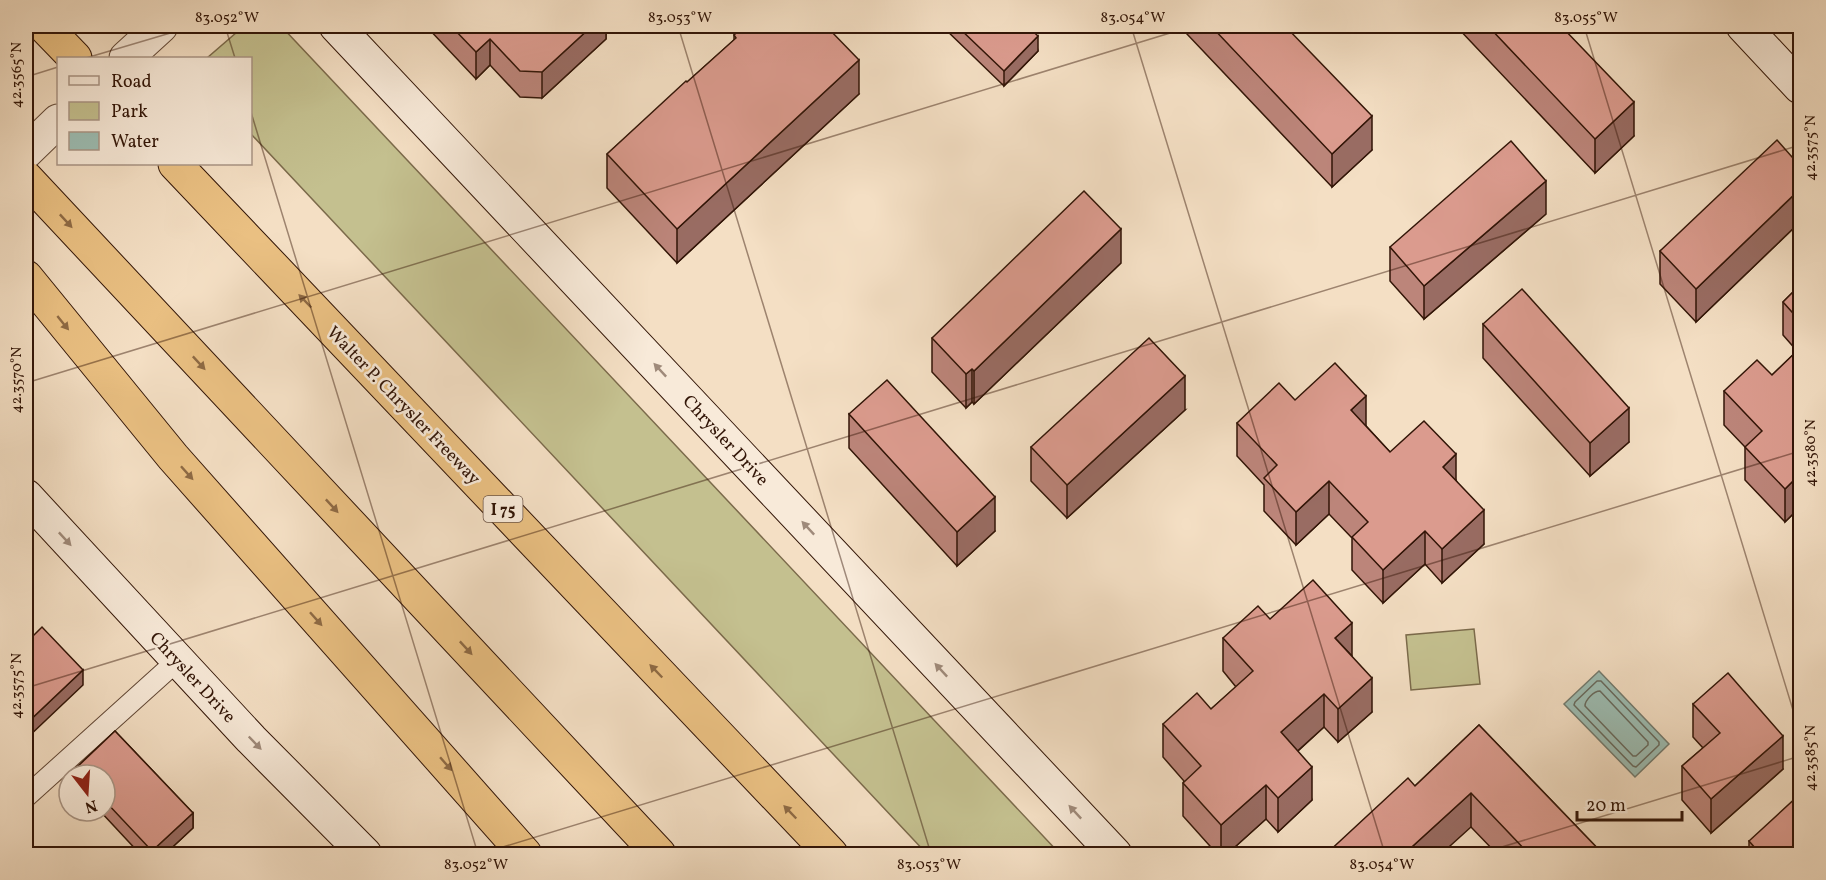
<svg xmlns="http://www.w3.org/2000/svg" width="1826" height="880" font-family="Vollkorn,serif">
	<rect width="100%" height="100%" fill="#f4dfc4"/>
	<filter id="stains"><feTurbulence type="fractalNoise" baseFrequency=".00333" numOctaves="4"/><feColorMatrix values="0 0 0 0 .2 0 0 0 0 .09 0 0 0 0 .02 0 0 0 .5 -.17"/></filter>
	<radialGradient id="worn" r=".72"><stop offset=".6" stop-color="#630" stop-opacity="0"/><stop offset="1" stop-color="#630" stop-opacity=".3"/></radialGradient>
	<!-- green -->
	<g fill="#c4c08f" stroke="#7b6a4b" stroke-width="1.5">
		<path d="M244 26H281L1060 854H927L251 134 250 58H207Z"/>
		<path d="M1474 629 1480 684 1411 690 1406 635Z"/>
	</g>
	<!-- water -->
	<path fill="#9cbdb3" stroke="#727a6e" stroke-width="1.5" d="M1599 671 1669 744 1635 777 1564 704Z"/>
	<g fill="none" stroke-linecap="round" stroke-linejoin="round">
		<!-- shore -->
		<g stroke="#67695d" stroke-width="1.5">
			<path d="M1597 681H1601L1659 742V745L1636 767 1633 766 1574 705 1575 702Z"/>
			<path d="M1600 691 1648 742V745L1636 756H1633L1585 706C1585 700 1594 691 1600 691Z"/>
		</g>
		<defs>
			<path id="lane" d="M26 797 178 660"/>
			<g id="street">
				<path d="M126 58 161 26"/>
				<path d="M26 152 58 121"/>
			</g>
			<g id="secondary">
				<path d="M336 26 1115 854"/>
				<path d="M1743 26 1800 87"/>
				<path d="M26 496 251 739 365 854"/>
			</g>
			<g id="highway">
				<path d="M44 26 75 58"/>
				<path d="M175 164 831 854"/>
				<path d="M26 178 659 854"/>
				<path d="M26 277 173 457 525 854"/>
			</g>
		</defs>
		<!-- lane casing -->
		<use href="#lane" stroke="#624836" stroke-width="22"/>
		<!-- street casing -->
		<use href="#street" stroke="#624836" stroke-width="35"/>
		<!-- secondary casing -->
		<use href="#secondary" stroke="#321507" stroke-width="35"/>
		<!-- highway casing -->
		<use href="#highway" stroke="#321507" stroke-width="35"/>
		<!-- lane -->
		<use href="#lane" stroke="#f8ead9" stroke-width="20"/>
		<!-- street -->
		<use href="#street" stroke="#f8ead9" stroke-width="33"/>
		<!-- secondary -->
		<use href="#secondary" stroke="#f8ead9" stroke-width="33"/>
		<!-- highway -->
		<use href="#highway" stroke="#eac082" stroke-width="33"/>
	</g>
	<!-- wall -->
	<g fill="#bc857a" stroke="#321507" stroke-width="1.5">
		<path d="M426 26H606V39L542 98 520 97 490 65 476 79Z"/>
		<path d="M942 26H1039L1033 31 1038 51 1004 86Z"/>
		<path d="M1186 26H1285L1372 150 1332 187 1186 33Z"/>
		<path d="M1456 26H1561L1634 136 1595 173Z"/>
		<path d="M734 35 859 94 677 263 607 188V154L734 40Z"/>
		<path d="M1800 166V222L1696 322 1660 284V251Z"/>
		<path d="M1546 214 1424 319 1390 281V247Z"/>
		<path d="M1121 263 974 404 972 402 966 408 932 372V338Z"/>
		<path d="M1800 285V507L1785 522 1745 480V447L1724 425V391L1772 375 1797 351 1783 335V302Z"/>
		<path d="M1483 324 1629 442 1590 476 1483 358Z"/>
		<path d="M1295 400 1366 426 1390 452 1456 480 1484 544 1442 583 1425 564 1383 603 1352 570V538L1329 514 1296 545 1264 511V485L1237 456V423Z"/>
		<path d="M1185 410 1067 518 1031 481V447Z"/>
		<path d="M849 414 995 531 957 566 849 448Z"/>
		<path d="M1270 619 1352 656 1372 712 1338 742 1324 727 1298 751 1312 800 1278 832 1266 819 1226 855H1218L1183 816V783L1184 781 1163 757V724L1211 709 1236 687 1223 671V638Z"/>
		<path d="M1693 704 1783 769 1711 833 1682 800V766L1703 748 1693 737Z"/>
		<path d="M1479 725 1604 855H1498L1471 827 1415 786Z"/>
		<path d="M115 731 193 813V828L164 855H141L100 811H105V775H75V769Z"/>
		<path d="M1749 841 1800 855H1749Z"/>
	</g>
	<!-- shaded-wall -->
	<g fill="#996c63" stroke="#321507" stroke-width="1.5">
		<path d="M592 26H606V39L542 98V72Z"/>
		<path d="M1026 26H1039L1026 39Z"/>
		<path d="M1038 36V51L1004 86V71Z"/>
		<path d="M490 39V65L476 79V52Z"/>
		<path d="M859 60V94L677 263V229Z"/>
		<path d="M1634 102V136L1595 173V139Z"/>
		<path d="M1372 116V150L1332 187V154Z"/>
		<path d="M1546 181V214L1424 319V286Z"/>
		<path d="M1800 189V222L1696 322V289Z"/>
		<path d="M1121 229V263L974 404V371Z"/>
		<path d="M972 369V402L966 408V374Z"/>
		<path d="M1185 376V410L1067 518V485Z"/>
		<path d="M1366 396V430L1351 410Z"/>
		<path d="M1629 408V442L1590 476V443Z"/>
		<path d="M1456 454V488L1443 467Z"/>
		<path d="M1800 474V507L1785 522V489Z"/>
		<path d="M1329 481V514L1296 545V512Z"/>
		<path d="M995 497V531L957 566V532Z"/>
		<path d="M1484 510V544L1442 583V549Z"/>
		<path d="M1425 531V564L1383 603V570Z"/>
		<path d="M1352 623V656L1335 638Z"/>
		<path d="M83 670V685L26 739V724Z"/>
		<path d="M1372 678V712L1338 742V709Z"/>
		<path d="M1324 694V727L1281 766V732Z"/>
		<path d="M1783 736V769L1711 833V799Z"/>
		<path d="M1312 767V800L1278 832V798Z"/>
		<path d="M1266 785V819L1226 855H1221V825Z"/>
		<path d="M1471 793V827L1440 855H1403Z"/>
		<path d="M193 813V828L164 855H152V851Z"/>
	</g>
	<!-- building -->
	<g fill="#db9b8e" stroke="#321507" stroke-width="1.5">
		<path d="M451 26H592L542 72 520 71 490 39 476 52Z"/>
		<path d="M744 26H826L859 60 677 229 607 154 686 81 687 82 736 38 734 35Z"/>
		<path d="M957 26H1027L1038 36 1004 71Z"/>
		<path d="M1211 26H1285L1372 116 1332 154Z"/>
		<path d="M1488 26H1561L1634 102 1595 139Z"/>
		<path d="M1777 140 1800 166V189L1696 289 1660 251Z"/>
		<path d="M1511 141 1546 181 1424 286 1390 247Z"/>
		<path d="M1084 191 1121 229 974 371 972 369 966 374 932 338Z"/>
		<path d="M1800 285V321L1783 302Z"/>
		<path d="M1522 289 1629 408 1590 443 1483 324Z"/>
		<path d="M1149 338 1185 376 1067 485 1031 447Z"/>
		<path d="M1800 348V474L1785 489 1745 447 1762 431 1724 391 1757 360 1772 375Z"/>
		<path d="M1335 363 1366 396 1351 410 1390 452 1424 421 1456 454 1443 467 1484 510 1442 549 1425 531 1383 570 1352 537 1368 522 1329 481 1296 512 1264 478 1277 465 1237 423 1279 383 1295 400Z"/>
		<path d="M887 380 995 497 957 532 849 414Z"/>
		<path d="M1313 580 1352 623 1335 638 1372 678 1338 709 1324 694 1281 732 1312 767 1278 798 1266 785 1221 825 1183 783 1201 766 1163 724 1197 693 1211 709 1253 671 1223 638 1258 606 1270 619Z"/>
		<path d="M26 627 34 635 42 627 83 670 26 724Z"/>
		<path d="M1728 673 1783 736 1711 799 1682 766 1720 733 1693 704Z"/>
		<path d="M1479 725 1604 855H1530L1471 793 1403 855H1325L1408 778 1415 786Z"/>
		<path d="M115 731 193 813 152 851 105 801V775H81L75 769Z"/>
		<path d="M1800 794V855H1750L1756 849 1749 841Z"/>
	</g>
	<!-- one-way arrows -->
	<defs><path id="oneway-solid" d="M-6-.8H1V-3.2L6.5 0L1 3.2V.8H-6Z" transform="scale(1.5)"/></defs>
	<g fill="#8e6a44">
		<use href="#oneway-solid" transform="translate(66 221) rotate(47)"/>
		<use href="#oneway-solid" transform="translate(305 301) rotate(-134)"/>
		<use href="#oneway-solid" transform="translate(63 323) rotate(51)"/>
		<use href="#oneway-solid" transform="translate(199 363) rotate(47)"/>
		<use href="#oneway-solid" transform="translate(187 473) rotate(48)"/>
		<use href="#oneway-solid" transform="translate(332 506) rotate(47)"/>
		<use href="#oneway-solid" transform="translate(316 619) rotate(48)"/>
		<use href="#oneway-solid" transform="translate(466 648) rotate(47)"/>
		<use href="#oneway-solid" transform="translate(656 671) rotate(-134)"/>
		<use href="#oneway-solid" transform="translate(446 764) rotate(49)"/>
		<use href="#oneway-solid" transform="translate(790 812) rotate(-134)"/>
	</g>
	<g fill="#9f8a7a">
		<use href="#oneway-solid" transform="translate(660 370) rotate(-133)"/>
		<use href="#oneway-solid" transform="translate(808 528) rotate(-133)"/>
		<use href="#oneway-solid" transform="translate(65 539) rotate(47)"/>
		<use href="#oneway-solid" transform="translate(941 670) rotate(-133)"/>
		<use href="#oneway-solid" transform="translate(255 743) rotate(46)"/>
		<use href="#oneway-solid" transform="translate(1075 812) rotate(-133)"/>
	</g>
	<!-- ticks -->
	<path fill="none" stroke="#321507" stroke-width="1.5" stroke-opacity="0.45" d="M225 26 235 58M678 26 931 854M1131 26 1385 854M1584 26 1800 733M86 58 194 26M26 77 58 67M250 109 478 854M26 383 1193 26M26 688 1800 145M480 854 1800 451M1479 854 1800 756"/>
	<g text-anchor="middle" stroke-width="5" stroke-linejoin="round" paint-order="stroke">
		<!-- shield labels -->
		<rect fill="#f8ead9" stroke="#6d5546" stroke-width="1.5" x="483.5" y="496" width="39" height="26" rx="4.5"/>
		<g font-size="16" font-weight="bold" fill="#321507">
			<text x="503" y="515">I 75</text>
		</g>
		<!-- street labels -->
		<g font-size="18" fill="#321507" stroke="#f8ead9">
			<text transform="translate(404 405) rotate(46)" y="6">Walter P. Chrysler Freeway</text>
			<text transform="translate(726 440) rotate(47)" y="6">Chrysler Drive</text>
			<text transform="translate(193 677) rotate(47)" y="6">Chrysler Drive</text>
		</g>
	</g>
	<!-- margin -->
	<rect width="1826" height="880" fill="none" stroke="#f4dfc4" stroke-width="66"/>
	<!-- legend -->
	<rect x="57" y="57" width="195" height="108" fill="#f8ead9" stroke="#a99585" stroke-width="1.5"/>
	<rect x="69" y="76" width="30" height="9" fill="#f8ead9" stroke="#a99585" stroke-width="1.5"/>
	<text x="111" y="87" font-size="18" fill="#321507">Road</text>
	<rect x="69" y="102" width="30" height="18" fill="#c4c08f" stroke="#a99585" stroke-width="1.5"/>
	<text x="111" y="117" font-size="18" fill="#321507">Park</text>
	<rect x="69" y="132" width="30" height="18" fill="#9cbdb3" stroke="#a99585" stroke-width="1.5"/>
	<text x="111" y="147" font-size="18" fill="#321507">Water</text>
	<!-- north arrow -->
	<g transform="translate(87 793) rotate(163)"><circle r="28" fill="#f8ead9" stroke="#a99585" stroke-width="1.5"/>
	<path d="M0-4.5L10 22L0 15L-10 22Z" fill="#8f2418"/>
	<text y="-9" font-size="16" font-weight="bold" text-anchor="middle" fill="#321507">N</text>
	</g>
	<!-- scale -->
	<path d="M1577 811v9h105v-9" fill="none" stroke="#321507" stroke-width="3"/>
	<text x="1586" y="811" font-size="18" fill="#321507" stroke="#f8ead9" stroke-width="4.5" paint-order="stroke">20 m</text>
	<rect x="33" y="33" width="1760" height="814" fill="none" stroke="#321507" stroke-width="2"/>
	<g font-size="15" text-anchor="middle" fill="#321507">
		<text x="227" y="22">83.052°W</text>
		<text x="680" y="22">83.053°W</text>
		<text x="1133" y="22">83.054°W</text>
		<text x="1586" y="22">83.055°W</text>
		<text transform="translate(16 75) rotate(-90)" y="5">42.3565°N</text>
		<text transform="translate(1810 148) rotate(-90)" y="5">42.3575°N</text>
		<text transform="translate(16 380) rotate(-90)" y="5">42.3570°N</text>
		<text transform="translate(1810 453) rotate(-90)" y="5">42.3580°N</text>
		<text transform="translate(16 686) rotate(-90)" y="5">42.3575°N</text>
		<text transform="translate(1810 758) rotate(-90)" y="5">42.3585°N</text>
		<text x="476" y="869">83.052°W</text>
		<text x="929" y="869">83.053°W</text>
		<text x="1382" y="869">83.054°W</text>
	</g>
	<rect width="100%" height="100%" filter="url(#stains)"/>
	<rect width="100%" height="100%" fill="url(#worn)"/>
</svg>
